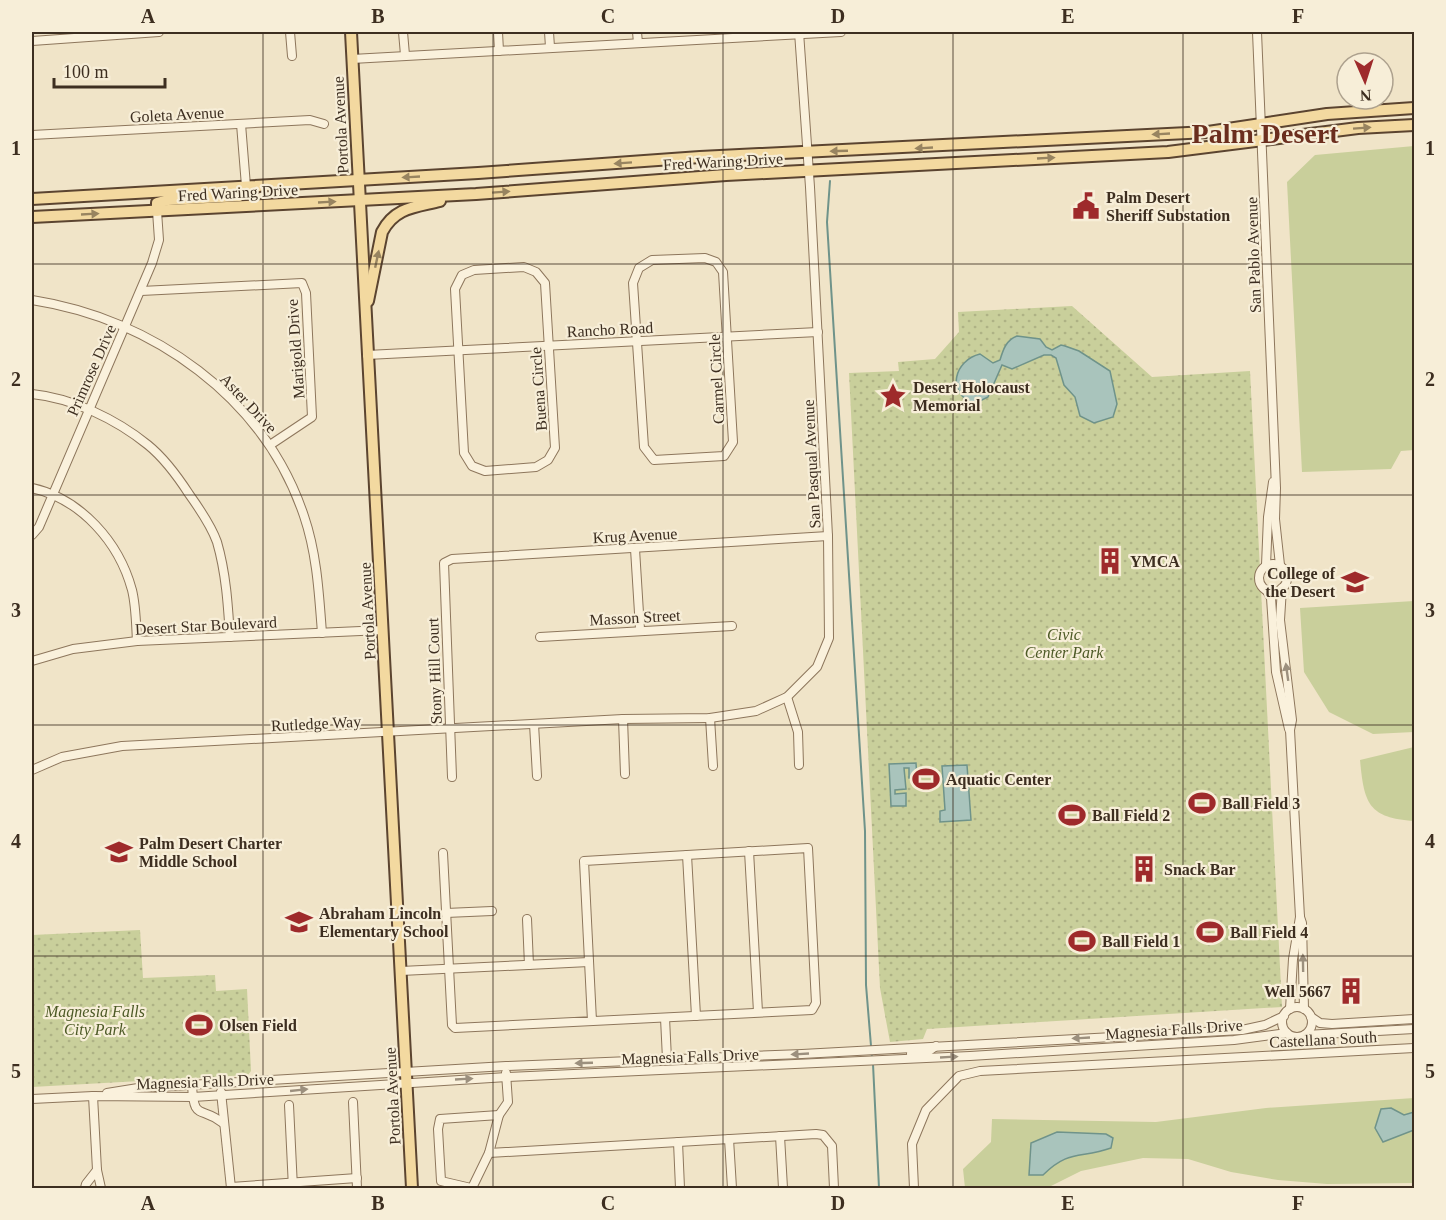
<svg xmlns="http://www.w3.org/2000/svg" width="1446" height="1220" font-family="Georgia,serif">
	<defs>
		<pattern id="park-dots" width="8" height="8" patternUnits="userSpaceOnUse" patternTransform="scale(1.5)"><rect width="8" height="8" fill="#c9cf9b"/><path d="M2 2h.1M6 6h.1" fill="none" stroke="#aeb285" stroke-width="1.8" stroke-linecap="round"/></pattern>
	</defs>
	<rect width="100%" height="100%" fill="#f0e4c8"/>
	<!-- grass -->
	<g fill="#c9cf9b">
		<path d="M1414 146V450L1401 451 1391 469 1302 472 1287 182 1315 155Z"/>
		<path d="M1414 601V732L1373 734 1329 712 1304 672 1300 608Z"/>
		<path d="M1414 747V821C1368 818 1364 803 1360 760Z"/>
		<path d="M1414 1098V1183L1327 1184 1278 1180 1231 1172 1188 1159 1143 1158 1081 1171 1047 1188H965L963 1169 991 1142 992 1119 1156 1122 1266 1108Z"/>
	</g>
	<!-- park -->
	<g fill="url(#park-dots)">
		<path d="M1072 306 1152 377 1250 371 1282 1007 927 1029 923 1039 890 1042 880 988 849 373 899 371 898 362 935 359 959 332 958 312Z"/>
		<path d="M140 930 143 978 215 975 216 991 247 989 251 1071 248 1075 32 1087V935Z"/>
	</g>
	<!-- water -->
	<g fill="#a9c4bc" stroke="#6f938a" stroke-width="1.5">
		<path d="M1017 336 1040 339 1046 347 1052 350 1061 345 1065 346 1079 351 1110 371 1117 404 1113 417 1094 423 1080 416 1075 397 1064 385 1056 358 1051 355H1044L1012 369 1002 365 988 397 974 404C945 392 955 360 980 354L993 363 1000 360C1003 350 1006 340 1017 336Z"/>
		<path d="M916 763 917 778H909V768H904L906 789 895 790V794L906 793V806H891L889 764Z"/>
		<path d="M967 765 971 820 940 822V811L945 810 942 766Z"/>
		<path d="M1391 1108 1404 1115 1414 1112V1130L1383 1142 1375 1128 1381 1109Z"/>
		<path d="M1057 1132 1106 1134 1113 1138 1111 1148C1080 1159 1069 1149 1043 1175H1029L1031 1143Z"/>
	</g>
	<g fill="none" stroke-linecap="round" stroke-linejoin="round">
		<!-- stream -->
		<g stroke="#6f938a" stroke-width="2">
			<path d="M830 181 827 222 865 831 866 985 872 1058"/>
			<path d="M873 1064 879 1188"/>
		</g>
		<defs>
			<g id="minor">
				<path d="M290 32 292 56"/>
				<path d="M403 32 405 55"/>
				<path d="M498 32 499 51"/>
				<path d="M549 32 550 47"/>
				<path d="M637 32 638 43"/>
				<path d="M1257 32 1276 488 1275 519 1280 565"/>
				<path d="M32 41 159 32"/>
				<path d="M352 59 841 32"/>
				<path d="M241 124 246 186"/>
				<path d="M32 135 310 120 324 124"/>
				<path d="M705 258 716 262 723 272 733 442 724 456 654 460 644 447 633 283 639 268 652 260Z"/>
				<path d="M524 267 536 272 545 283 555 448 548 460 536 467 485 471 472 466 464 453 455 289 462 275 474 270Z"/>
				<path d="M141 291 302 283 306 293 312 417 270 445"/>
				<path d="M32 300C153 319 264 397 304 516 317 554 319 594 322 633"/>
				<path d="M367 355 818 332"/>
				<path d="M32 394C72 398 116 419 148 445 164 458 178 477 189 494 199 508 211 525 217 542 226 573 228 605 230 637"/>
				<path d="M32 488C81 499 119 542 132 590 136 606 136 625 137 641"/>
				<path d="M32 535 39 527 152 263 159 240 157 211"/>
				<path d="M635 549 640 629"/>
				<circle cx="1273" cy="578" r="14"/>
				<path d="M1266 565 1268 517 1273 482"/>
				<path d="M1282 588 1280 620 1292 720 1290 730 1300 917 1302 923 1304 1009"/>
				<path d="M1267 591 1271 598 1276 672 1289 729"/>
				<path d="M540 637 732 626"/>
				<path d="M32 661 73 649 137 641 383 630"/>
				<path d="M787 697 798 732 799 765"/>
				<path d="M710 718 713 766"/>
				<path d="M623 719 625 774"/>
				<path d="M534 724 537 776"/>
				<path d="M32 770 62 757 122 746 623 719 710 718 756 711 787 697 817 667 829 638 828 536 810 187 799 32"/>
				<path d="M452 777 444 563 452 559 828 536"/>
				<path d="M749 851 758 1012"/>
				<path d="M443 853 452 1025 455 1028 812 1010 816 1003 808 848 584 861 592 1021"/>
				<path d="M687 855 696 1016"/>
				<path d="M446 913 492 911"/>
				<path d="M527 919 529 965"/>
				<path d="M401 971 589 962"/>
				<circle cx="1297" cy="1022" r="15"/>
				<path d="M1290 1009 1293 959 1300 917"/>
				<path d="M1311 1017 1320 1023 1332 1024 1414 1019"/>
				<path d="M665 1018 667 1059"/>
				<path d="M1305 1035 1414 1029"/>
				<path d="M911 1054 929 1051 936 1046"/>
				<path d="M192 1085C194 1122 200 1105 223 1123"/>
				<path d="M221 1092 231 1188"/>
				<path d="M107 1093 138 1088 506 1066 802 1054 1242 1030 1265 1025 1284 1016"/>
				<path d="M32 1099 93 1096 193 1097 507 1077 970 1056 1234 1040 1287 1033"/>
				<path d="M353 1102 357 1188"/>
				<path d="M289 1105 293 1188"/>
				<path d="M499 1115 508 1102 506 1073"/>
				<path d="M780 1136 783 1188"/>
				<path d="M729 1139 732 1188"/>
				<path d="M678 1142 680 1188"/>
				<path d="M97 1170 101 1188"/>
				<path d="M231 1187 357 1178"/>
				<path d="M85 1188 86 1184 97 1170 93 1096"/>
				<path d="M471 1188 441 1181 438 1129 440 1119 499 1115 489 1153"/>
				<path d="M472 1188 489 1153 816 1134 823 1135 832 1146 834 1188"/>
				<path d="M914 1188 912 1144 926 1110 959 1076 980 1071 1414 1048"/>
			</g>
			<g id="major">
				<path d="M351 32 412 1188"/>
				<path d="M32 199 478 173 700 157 1208 132 1327 114 1414 108"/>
				<path d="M157 211V203L168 200 239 196 258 186"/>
				<path d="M32 217 476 194 726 175 1168 152 1358 128 1414 125"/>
				<path d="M368 301 382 232C395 207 416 207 440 201"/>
			</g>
		</defs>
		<!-- minor casing -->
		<use href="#minor" stroke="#8d765c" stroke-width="10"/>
		<!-- major casing -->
		<use href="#major" stroke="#5b4430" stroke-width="14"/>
		<!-- minor -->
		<use href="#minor" stroke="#faf1dc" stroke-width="8"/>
		<!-- major -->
		<use href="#major" stroke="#f3d9a0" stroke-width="10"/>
	</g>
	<!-- one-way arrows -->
	<defs><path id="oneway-solid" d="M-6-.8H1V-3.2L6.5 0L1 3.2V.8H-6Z" transform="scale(1.5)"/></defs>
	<g fill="#988460">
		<use href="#oneway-solid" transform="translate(1362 128) rotate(-4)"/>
		<use href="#oneway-solid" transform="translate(1161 134) rotate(177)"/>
		<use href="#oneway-solid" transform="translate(924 148) rotate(177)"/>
		<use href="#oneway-solid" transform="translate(839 151) rotate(178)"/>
		<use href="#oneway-solid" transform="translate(1046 158) rotate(-3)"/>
		<use href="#oneway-solid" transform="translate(623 163) rotate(176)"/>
		<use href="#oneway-solid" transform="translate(411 177) rotate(177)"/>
		<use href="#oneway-solid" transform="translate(501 192) rotate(-4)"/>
		<use href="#oneway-solid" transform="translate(327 202) rotate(-3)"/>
		<use href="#oneway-solid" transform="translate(90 214) rotate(-3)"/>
		<use href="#oneway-solid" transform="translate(377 259) rotate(-78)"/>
	</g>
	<g fill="#9c907e">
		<use href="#oneway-solid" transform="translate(1287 672) rotate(-98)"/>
		<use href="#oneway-solid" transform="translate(1303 963) rotate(-91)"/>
		<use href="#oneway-solid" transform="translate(1081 1038) rotate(177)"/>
		<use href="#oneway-solid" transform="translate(800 1054) rotate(177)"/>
		<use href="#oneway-solid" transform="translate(949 1057) rotate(-3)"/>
		<use href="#oneway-solid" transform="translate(584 1063) rotate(178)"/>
		<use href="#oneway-solid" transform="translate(464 1079) rotate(-3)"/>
		<use href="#oneway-solid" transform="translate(299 1090) rotate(-6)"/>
	</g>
	<!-- grid -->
	<path fill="none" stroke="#3d2e20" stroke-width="1.5" stroke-opacity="0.55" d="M263 32V1188M493 32V1188M723 32V1188M953 32V1188M1183 32V1188M32 264H1414M32 495H1414M32 725H1414M32 956H1414"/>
	<!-- icons -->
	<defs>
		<symbol id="civic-bare" viewBox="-9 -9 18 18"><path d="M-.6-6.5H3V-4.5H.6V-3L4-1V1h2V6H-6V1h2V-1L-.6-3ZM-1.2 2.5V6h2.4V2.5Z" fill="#9e2a2b" stroke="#f7eed8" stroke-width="2.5" paint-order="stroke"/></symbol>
		<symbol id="sight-bare" viewBox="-9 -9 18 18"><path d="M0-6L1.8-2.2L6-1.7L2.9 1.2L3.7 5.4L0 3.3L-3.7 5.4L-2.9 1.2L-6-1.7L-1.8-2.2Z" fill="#9e2a2b" stroke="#f7eed8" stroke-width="2.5" paint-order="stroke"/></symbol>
		<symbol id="building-bare" viewBox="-9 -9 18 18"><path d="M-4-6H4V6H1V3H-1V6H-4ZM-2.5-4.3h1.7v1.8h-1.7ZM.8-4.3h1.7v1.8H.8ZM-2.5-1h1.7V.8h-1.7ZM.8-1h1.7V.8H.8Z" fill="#9e2a2b" stroke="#f7eed8" stroke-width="2.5" paint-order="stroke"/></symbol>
		<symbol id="university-bare" viewBox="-9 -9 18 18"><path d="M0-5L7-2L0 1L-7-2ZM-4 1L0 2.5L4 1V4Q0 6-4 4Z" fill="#9e2a2b" stroke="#f7eed8" stroke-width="2.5" paint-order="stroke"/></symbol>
		<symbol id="stadium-bare" viewBox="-9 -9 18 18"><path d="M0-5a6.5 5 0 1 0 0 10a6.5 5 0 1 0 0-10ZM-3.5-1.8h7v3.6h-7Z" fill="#9e2a2b" stroke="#f7eed8" stroke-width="2.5" paint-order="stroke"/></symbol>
		<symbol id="school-bare" viewBox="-9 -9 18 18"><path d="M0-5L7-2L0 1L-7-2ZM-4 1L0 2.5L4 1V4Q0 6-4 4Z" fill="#9e2a2b" stroke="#f7eed8" stroke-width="2.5" paint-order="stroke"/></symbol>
	</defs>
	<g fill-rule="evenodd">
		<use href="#civic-bare" x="1067" y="187" width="38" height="38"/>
		<use href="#sight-bare" x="874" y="377" width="38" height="38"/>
		<use href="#building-bare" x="1091" y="542" width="38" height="38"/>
		<use href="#university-bare" x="1336" y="563" width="38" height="38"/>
		<use href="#stadium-bare" x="907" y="760" width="38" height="38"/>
		<use href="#stadium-bare" x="1183" y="784" width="38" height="38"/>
		<use href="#stadium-bare" x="1053" y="796" width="38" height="38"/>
		<use href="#school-bare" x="100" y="833" width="38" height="38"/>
		<use href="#building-bare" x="1125" y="850" width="38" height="38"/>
		<use href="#school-bare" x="280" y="903" width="38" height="38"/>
		<use href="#stadium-bare" x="1191" y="913" width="38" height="38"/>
		<use href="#stadium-bare" x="1063" y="922" width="38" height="38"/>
		<use href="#building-bare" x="1332" y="972" width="38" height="38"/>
		<use href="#stadium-bare" x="180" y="1006" width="38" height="38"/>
	</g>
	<g text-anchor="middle" stroke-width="4.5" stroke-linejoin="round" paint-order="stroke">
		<!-- street labels -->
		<g font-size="16" fill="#3d2e20" stroke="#f7eed8">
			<text transform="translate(177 114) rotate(-3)" y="6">Goleta Avenue</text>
			<text transform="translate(340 125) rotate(-93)" y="6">Portola Avenue</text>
			<text transform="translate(723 161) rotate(-3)" y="6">Fred Waring Drive</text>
			<text transform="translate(238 192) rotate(-3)" y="6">Fred Waring Drive</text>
			<text transform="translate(1253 255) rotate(-92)" y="6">San Pablo Avenue</text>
			<text transform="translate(610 329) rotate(-3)" y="6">Rancho Road</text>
			<text transform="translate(295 349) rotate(-94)" y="6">Marigold Drive</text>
			<text transform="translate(91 370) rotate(-66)" y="6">Primrose Drive</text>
			<text transform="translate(716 379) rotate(-93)" y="6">Carmel Circle</text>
			<text transform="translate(538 389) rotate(-94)" y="6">Buena Circle</text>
			<text transform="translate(249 403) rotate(47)" y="6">Aster Drive</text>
			<text transform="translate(811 464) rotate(-93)" y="6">San Pasqual Avenue</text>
			<text transform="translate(635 535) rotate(-3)" y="6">Krug Avenue</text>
			<text transform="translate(367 611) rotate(-93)" y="6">Portola Avenue</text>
			<text transform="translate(635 617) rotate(-3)" y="6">Masson Street</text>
			<text transform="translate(206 625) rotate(-3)" y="6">Desert Star Boulevard</text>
			<text transform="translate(434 671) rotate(-92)" y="6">Stony Hill Court</text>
			<text transform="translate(316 723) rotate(-3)" y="6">Rutledge Way</text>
			<text transform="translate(1174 1029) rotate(-4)" y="6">Magnesia Falls Drive</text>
			<text transform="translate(1323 1039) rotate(-3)" y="6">Castellana South</text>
			<text transform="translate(690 1056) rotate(-2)" y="6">Magnesia Falls Drive</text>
			<text transform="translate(205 1081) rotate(-2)" y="6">Magnesia Falls Drive</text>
			<text transform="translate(392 1096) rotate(-93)" y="6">Portola Avenue</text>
		</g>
		<!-- poi labels -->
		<g font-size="16" font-weight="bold" fill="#3d2e20" stroke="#f7eed8" text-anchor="start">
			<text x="1106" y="203">Palm Desert<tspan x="1106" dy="18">Sheriff Substation</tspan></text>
			<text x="913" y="393">Desert Holocaust<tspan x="913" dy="18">Memorial</tspan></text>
			<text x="1130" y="567">YMCA</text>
			<text x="1335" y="579" text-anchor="end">College of<tspan x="1335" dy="18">the Desert</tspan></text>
			<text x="946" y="785">Aquatic Center</text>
			<text x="1222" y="809">Ball Field 3</text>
			<text x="1092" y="821">Ball Field 2</text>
			<text x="139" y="849">Palm Desert Charter<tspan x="139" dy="18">Middle School</tspan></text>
			<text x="1164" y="875">Snack Bar</text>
			<text x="319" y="919">Abraham Lincoln<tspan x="319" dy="18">Elementary School</tspan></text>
			<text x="1230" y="938">Ball Field 4</text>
			<text x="1102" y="947">Ball Field 1</text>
			<text x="1331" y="997" text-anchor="end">Well 5667</text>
			<text x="219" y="1031">Olsen Field</text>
		</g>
		<!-- park labels -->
		<g font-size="16" font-style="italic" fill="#4d5a26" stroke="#f7eed8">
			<text x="1064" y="640">Civic<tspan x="1064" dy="18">Center Park</tspan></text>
			<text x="95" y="1017">Magnesia Falls<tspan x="95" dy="18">City Park</tspan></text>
		</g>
		<!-- town labels -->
		<g font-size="28" font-weight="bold" fill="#6b2e1e" stroke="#f7eed8">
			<text x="1265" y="143">Palm Desert</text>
		</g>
	</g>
	<!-- border -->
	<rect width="1446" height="1220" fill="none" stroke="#f7eed8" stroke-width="66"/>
	<!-- north arrow -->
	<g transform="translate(1365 81) rotate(177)"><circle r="28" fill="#f7eed8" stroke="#ada18e" stroke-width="1.5"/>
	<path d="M0-4.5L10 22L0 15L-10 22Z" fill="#9e2a2b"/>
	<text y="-9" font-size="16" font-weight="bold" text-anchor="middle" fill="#3d2e20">N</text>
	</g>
	<!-- scale -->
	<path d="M54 78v9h111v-9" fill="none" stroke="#3d2e20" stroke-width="3"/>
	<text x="63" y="78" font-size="18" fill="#3d2e20" stroke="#f7eed8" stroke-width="4.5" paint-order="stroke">100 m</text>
	<rect x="33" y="33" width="1380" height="1154" fill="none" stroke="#3d2e20" stroke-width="2"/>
	<g font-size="20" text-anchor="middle" font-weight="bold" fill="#3d2e20">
		<text x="148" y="23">A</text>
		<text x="378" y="23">B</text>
		<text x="608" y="23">C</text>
		<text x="838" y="23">D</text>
		<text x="1068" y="23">E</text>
		<text x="1298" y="23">F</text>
		<text x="16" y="155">1</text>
		<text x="1430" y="155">1</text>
		<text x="16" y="386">2</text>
		<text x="1430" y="386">2</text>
		<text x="16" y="617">3</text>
		<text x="1430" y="617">3</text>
		<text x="16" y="848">4</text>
		<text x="1430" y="848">4</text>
		<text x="16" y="1078">5</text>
		<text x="1430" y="1078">5</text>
		<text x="148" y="1210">A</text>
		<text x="378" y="1210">B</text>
		<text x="608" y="1210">C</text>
		<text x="838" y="1210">D</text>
		<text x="1068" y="1210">E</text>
		<text x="1298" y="1210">F</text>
	</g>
</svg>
